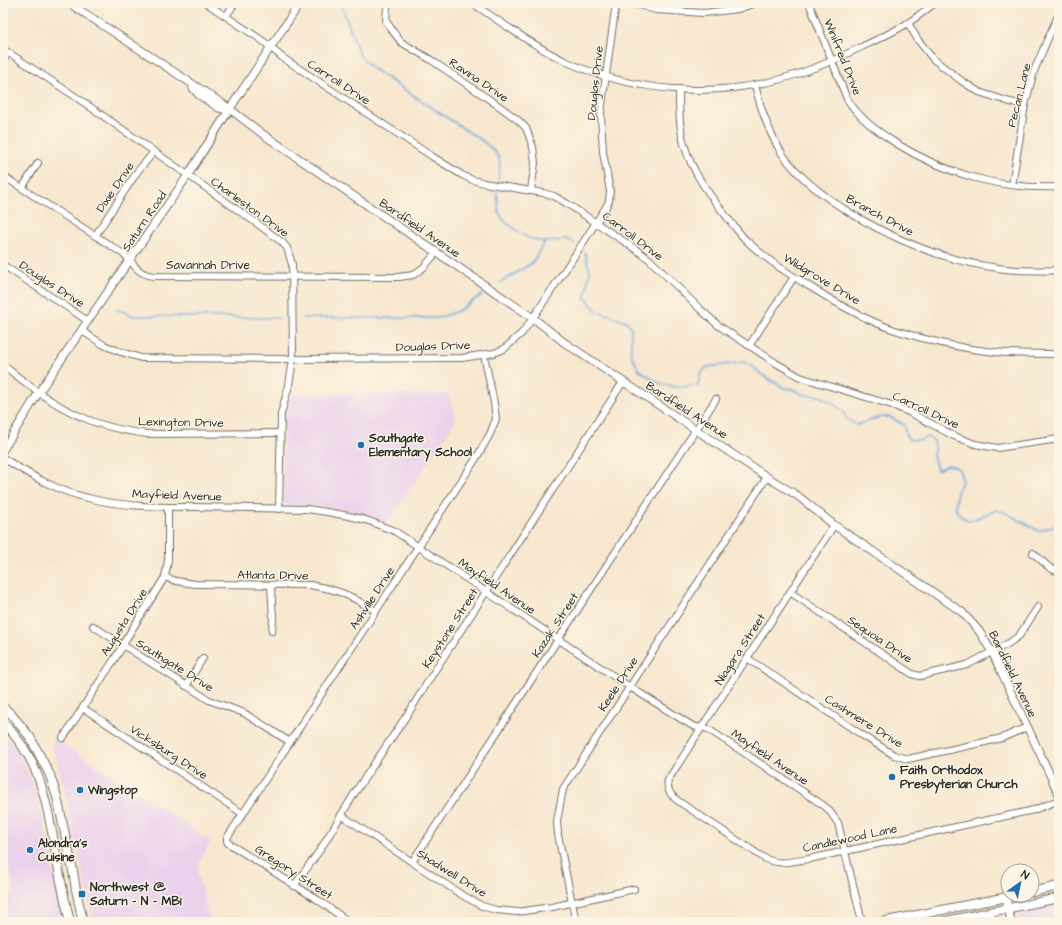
<svg xmlns="http://www.w3.org/2000/svg" width="1062" height="925" font-family="'Architects Daughter',sans-serif">
	<rect width="100%" height="100%" fill="#fcf5e5"/>
	<filter id="ink" filterUnits="userSpaceOnUse"><feTurbulence type="fractalNoise" baseFrequency=".025" numOctaves="2"/><feDisplacementMap in="SourceGraphic" scale="8" xChannelSelector="R" yChannelSelector="G"/><feConvolveMatrix kernelMatrix="1 2 1 2 8 2 1 2 1" color-interpolation-filters="sRGB"/></filter>
	<filter id="wash" filterUnits="userSpaceOnUse"><feTurbulence type="fractalNoise" baseFrequency=".012" numOctaves="4" result="noise"/><feDisplacementMap in="SourceGraphic" scale="16" xChannelSelector="R" yChannelSelector="G"/><feGaussianBlur stdDeviation="0.9" result="paint"/><feColorMatrix in="noise" values="0 0 0 0 0 0 0 0 0 0 0 0 0 0 0 0 0 1.4 0 .05"/><feComposite in="paint" operator="in"/></filter>
	<g filter="url(#wash)">
		<rect width="100%" height="100%" fill="#f7e7cf"/>
		<!-- built -->
		<g fill="#ead1ec">
			<path d="M291 394H448L456 420 387 523 339 509 310 505H284L283 462 284 412 287 403Z"/>
			<path d="M3 734 15 747 34 785 43 818 63 922H3V897L15 894 3 837Z"/>
			<path d="M57 740 211 841 199 862 198 876 209 917 221 922H93L67 801 52 742Z"/>
			<path d="M1059 904V922H1017L1020 913Z"/>
		</g>
		<g fill="none" stroke-linecap="round" stroke-linejoin="round">
			<!-- stream -->
			<g stroke="#67a9db" stroke-width="1.5">
				<path d="M341 4 360 56 373 69 484 142C501 156 502 158 498 179"/>
				<path d="M497 192 499 213 505 222 528 238 544 242 566 240 574 243"/>
				<path d="M585 253 590 272 585 296 589 302 597 311 626 321 631 327V354L639 370 659 383 675 387 698 386 700 374 707 367 744 362 753 367 764 376 784 388 792 389 804 395 819 396 828 400 842 410 847 419 856 425 881 417H890L904 425 906 436 910 440H920L928 437 934 441 935 446 933 455 937 470 948 465 956 467 960 471 962 481 956 495V510L962 517 969 521 997 510 1006 513 1039 531 1059 524"/>
				<path d="M500 283 532 263 544 243"/>
				<path d="M117 309 133 316 279 318"/>
				<path d="M302 318H438L456 312 482 295"/>
			</g>
		</g>
	</g>
	<g filter="url(#ink)">
		<g fill="none" stroke-linecap="round" stroke-linejoin="round">
			<defs>
				<g id="minor">
					<path d="M206 3 263 41 283 58 433 157 462 175 470 179 484 183 543 193 554 196 566 203 631 246 649 259 700 309 719 326 776 363 800 377 892 405 911 413 954 436 975 444 997 448 1059 439"/>
					<path d="M389 3 387 7 386 21 392 30 401 42 431 60 499 106 518 120 526 128 533 147 535 163 531 190"/>
					<path d="M472 3C502 23 535 47 567 62 633 92 711 98 781 79 807 72 833 61 857 49 874 41 892 33 908 23 917 17 926 10 935 3"/>
					<path d="M632 3 656 10 704 13 738 9 756 3"/>
					<path d="M809 3 847 99C860 119 875 129 894 142 943 173 1000 190 1059 187"/>
					<path d="M226 16 235 3"/>
					<path d="M908 23 918 40 933 59 963 82 979 92 1010 102 1025 105"/>
					<path d="M3 49 76 97 255 222 282 242 287 248 292 264 293 359 289 385 281 414 279 509"/>
					<path d="M3 61 8 53"/>
					<path d="M755 85C761 110 769 134 783 155 801 180 826 198 852 214 897 241 946 261 998 268 1018 271 1039 271 1059 270"/>
					<path d="M679 89C679 108 679 126 684 144 692 173 711 197 730 221 736 228 741 236 748 242 768 261 792 276 817 291 841 306 868 321 895 330 925 340 964 349 995 352 1017 354 1038 354 1059 354"/>
					<path d="M3 176 125 255C136 266 137 274 154 276L399 277 413 275 424 267 436 253"/>
					<path d="M1012 185 1025 105 1034 71 1052 29 1059 14"/>
					<path d="M22 188 38 163"/>
					<path d="M95 236 137 172 154 152"/>
					<path d="M3 265 88 321"/>
					<path d="M82 331 104 345 121 352 141 358 293 359 462 358 494 353 504 349 522 333 533 318 575 255 606 207 609 201 610 191 603 152 601 114 603 96 616 3"/>
					<path d="M749 346 794 277"/>
					<path d="M3 365C28 385 53 405 82 417 103 427 125 431 147 434L280 433"/>
					<path d="M3 458C30 475 57 491 88 498 123 507 158 507 194 507 232 508 269 508 307 509 328 512 349 515 369 521 377 524 385 528 393 530L630 687 691 725C696 728 702 727 708 729L823 805 828 809 838 823 862 922"/>
					<path d="M834 525 702 727 668 780C666 790 671 795 678 801L764 858C780 866 792 861 809 859L1034 810 1059 800"/>
					<path d="M1033 553 1050 568 1059 572"/>
					<path d="M165 577 176 581 195 584 310 585 330 589 342 593 353 598 376 611"/>
					<path d="M271 586 273 618 272 631"/>
					<path d="M790 592 912 674 920 676 967 665 1009 643 1019 636 1038 607"/>
					<path d="M93 626 209 700 244 713 290 742"/>
					<path d="M747 658 862 735 894 755 908 759 976 744 1002 738 1027 727"/>
					<path d="M186 686 203 658"/>
					<path d="M83 708 243 814"/>
					<path d="M63 738 123 646 126 639 165 577 168 560V507"/>
					<path d="M341 815 462 895 482 906 496 910 517 912 552 907 634 889"/>
					<path d="M412 862 716 399"/>
					<path d="M294 886 320 850 356 791 411 709 437 667 623 382"/>
					<path d="M349 922 318 900 228 843 227 841V838L477 457 490 434 496 419 494 403 484 355"/>
					<path d="M576 922 558 835 557 821 563 789 767 477"/>
				</g>
				<g id="tertiary">
					<path d="M69 3 223 104 264 135 533 318 565 343 767 477 798 496 834 525 962 612 979 631 992 652 1059 794"/>
					<path d="M193 88 199 95 219 108 229 110"/>
					<path d="M3 450 39 392 188 175 229 110 300 3"/>
					<path d="M1006 897 1011 922"/>
				</g>
				<g id="secondary">
					<path d="M3 707 11 714 30 737 50 775 57 797 73 871 76 890 83 922"/>
					<path d="M3 723C42 759 48 810 57 859 60 880 65 901 70 922"/>
					<path d="M1032 892 1059 886"/>
					<path d="M882 922 1017 895"/>
					<path d="M941 922 1059 898"/>
				</g>
			</defs>
			<!-- minor casing -->
			<use href="#minor" stroke="#726d64" stroke-width="8"/>
			<!-- tertiary casing -->
			<use href="#tertiary" stroke="#726d64" stroke-width="9"/>
			<!-- secondary casing -->
			<use href="#secondary" stroke="#726d64" stroke-width="10"/>
			<!-- minor -->
			<use href="#minor" stroke="#fff" stroke-width="6"/>
			<!-- tertiary -->
			<use href="#tertiary" stroke="#fff" stroke-width="7"/>
			<!-- secondary -->
			<use href="#secondary" stroke="#fff" stroke-width="8"/>
		</g>
	</g>
	<!-- markers -->
	<g fill="#1f6fb2" stroke="#fcf5e5" stroke-width="1.5">
		<circle cx="361" cy="445" r="4"/>
		<circle cx="892" cy="777" r="4"/>
		<circle cx="80" cy="790" r="4"/>
		<circle cx="30" cy="850" r="4"/>
		<rect x="78" y="890" width="8" height="8" rx="2"/>
	</g>
	<g text-anchor="middle" stroke-width="3" stroke-linejoin="round" paint-order="stroke">
		<!-- street labels -->
		<g font-size="12" fill="#2b2b2b" stroke="#fcf5e5">
			<text transform="translate(843 57) rotate(68)" y="4">Winifred Drive</text>
			<text transform="translate(479 80) rotate(34)" y="4">Ravina Drive</text>
			<text transform="translate(339 82) rotate(33)" y="4">Carroll Drive</text>
			<text transform="translate(595 83) rotate(-84)" y="4">Douglas Drive</text>
			<text transform="translate(1019 95) rotate(-76)" y="4">Pecan Lane</text>
			<text transform="translate(115 187) rotate(-56)" y="4">Dixie Drive</text>
			<text transform="translate(250 207) rotate(36)" y="4">Charleston Drive</text>
			<text transform="translate(880 215) rotate(28)" y="4">Branch Drive</text>
			<text transform="translate(144 221) rotate(-56)" y="4">Saturn Road</text>
			<text transform="translate(420 228) rotate(34)" y="4">Bardfield Avenue</text>
			<text transform="translate(633 236) rotate(37)" y="4">Carroll Drive</text>
			<text x="208" y="269">Savannah Drive</text>
			<text transform="translate(822 279) rotate(31)" y="4">Wildgrove Drive</text>
			<text transform="translate(52 284) rotate(33)" y="4">Douglas Drive</text>
			<text transform="translate(433 346) rotate(-2)" y="4">Douglas Drive</text>
			<text transform="translate(687 410) rotate(33)" y="4">Bardfield Avenue</text>
			<text transform="translate(926 410) rotate(25)" y="4">Carroll Drive</text>
			<text transform="translate(181 422) rotate(1)" y="4">Lexington Drive</text>
			<text transform="translate(177 495) rotate(2)" y="4">Mayfield Avenue</text>
			<text transform="translate(273 575) rotate(1)" y="4">Atlanta Drive</text>
			<text transform="translate(497 586) rotate(34)" y="4">Mayfield Avenue</text>
			<text transform="translate(372 598) rotate(-57)" y="4">Ashville Drive</text>
			<text transform="translate(124 622) rotate(-58)" y="4">Augusta Drive</text>
			<text transform="translate(555 625) rotate(-57)" y="4">Kazak Street</text>
			<text transform="translate(450 628) rotate(-57)" y="4">Keystone Street</text>
			<text transform="translate(880 639) rotate(34)" y="4">Sequoia Drive</text>
			<text transform="translate(740 649) rotate(-57)" y="4">Niagara Street</text>
			<text transform="translate(175 665) rotate(32)" y="4">Southgate Drive</text>
			<text transform="translate(1013 674) rotate(64)" y="4">Bardfield Avenue</text>
			<text transform="translate(618 684) rotate(-57)" y="4">Keele Drive</text>
			<text transform="translate(864 721) rotate(32)" y="4">Cashmere Drive</text>
			<text transform="translate(169 752) rotate(33)" y="4">Vicksburg Drive</text>
			<text transform="translate(770 757) rotate(34)" y="4">Mayfield Avenue</text>
			<text transform="translate(850 838) rotate(-12)" y="4">Candlewood Lane</text>
			<text transform="translate(294 872) rotate(33)" y="4">Gregory Street</text>
			<text transform="translate(452 873) rotate(32)" y="4">Shadwell Drive</text>
		</g>
		<!-- poi labels -->
		<g font-size="12" font-weight="bold" fill="#2b2b2b" stroke="#fcf5e5" text-anchor="start">
			<text x="369" y="442">Southgate<tspan x="369" dy="14">Elementary School</tspan></text>
			<text x="900" y="774">Faith Orthodox<tspan x="900" dy="14">Presbyterian Church</tspan></text>
			<text x="88" y="794">Wingstop</text>
			<text x="38" y="847">Alondra’s<tspan x="38" dy="14">Cuisine</tspan></text>
			<text x="90" y="891">Northwest @<tspan x="90" dy="14">Saturn - N - MB1</tspan></text>
		</g>
	</g>
	<!-- margin -->
	<rect width="1062" height="925" fill="none" stroke="#fcf5e5" stroke-width="16"/>
	<!-- north arrow -->
	<g transform="translate(1020 883) rotate(33)"><circle r="19" fill="#fcf5e5" stroke="#a8a49b"/>
	<path d="M0-3L7 15L0 10L-7 15Z" fill="#1f6fb2"/>
	<text y="-6" font-size="11" font-weight="bold" text-anchor="middle" fill="#2b2b2b">N</text>
	</g>
</svg>
